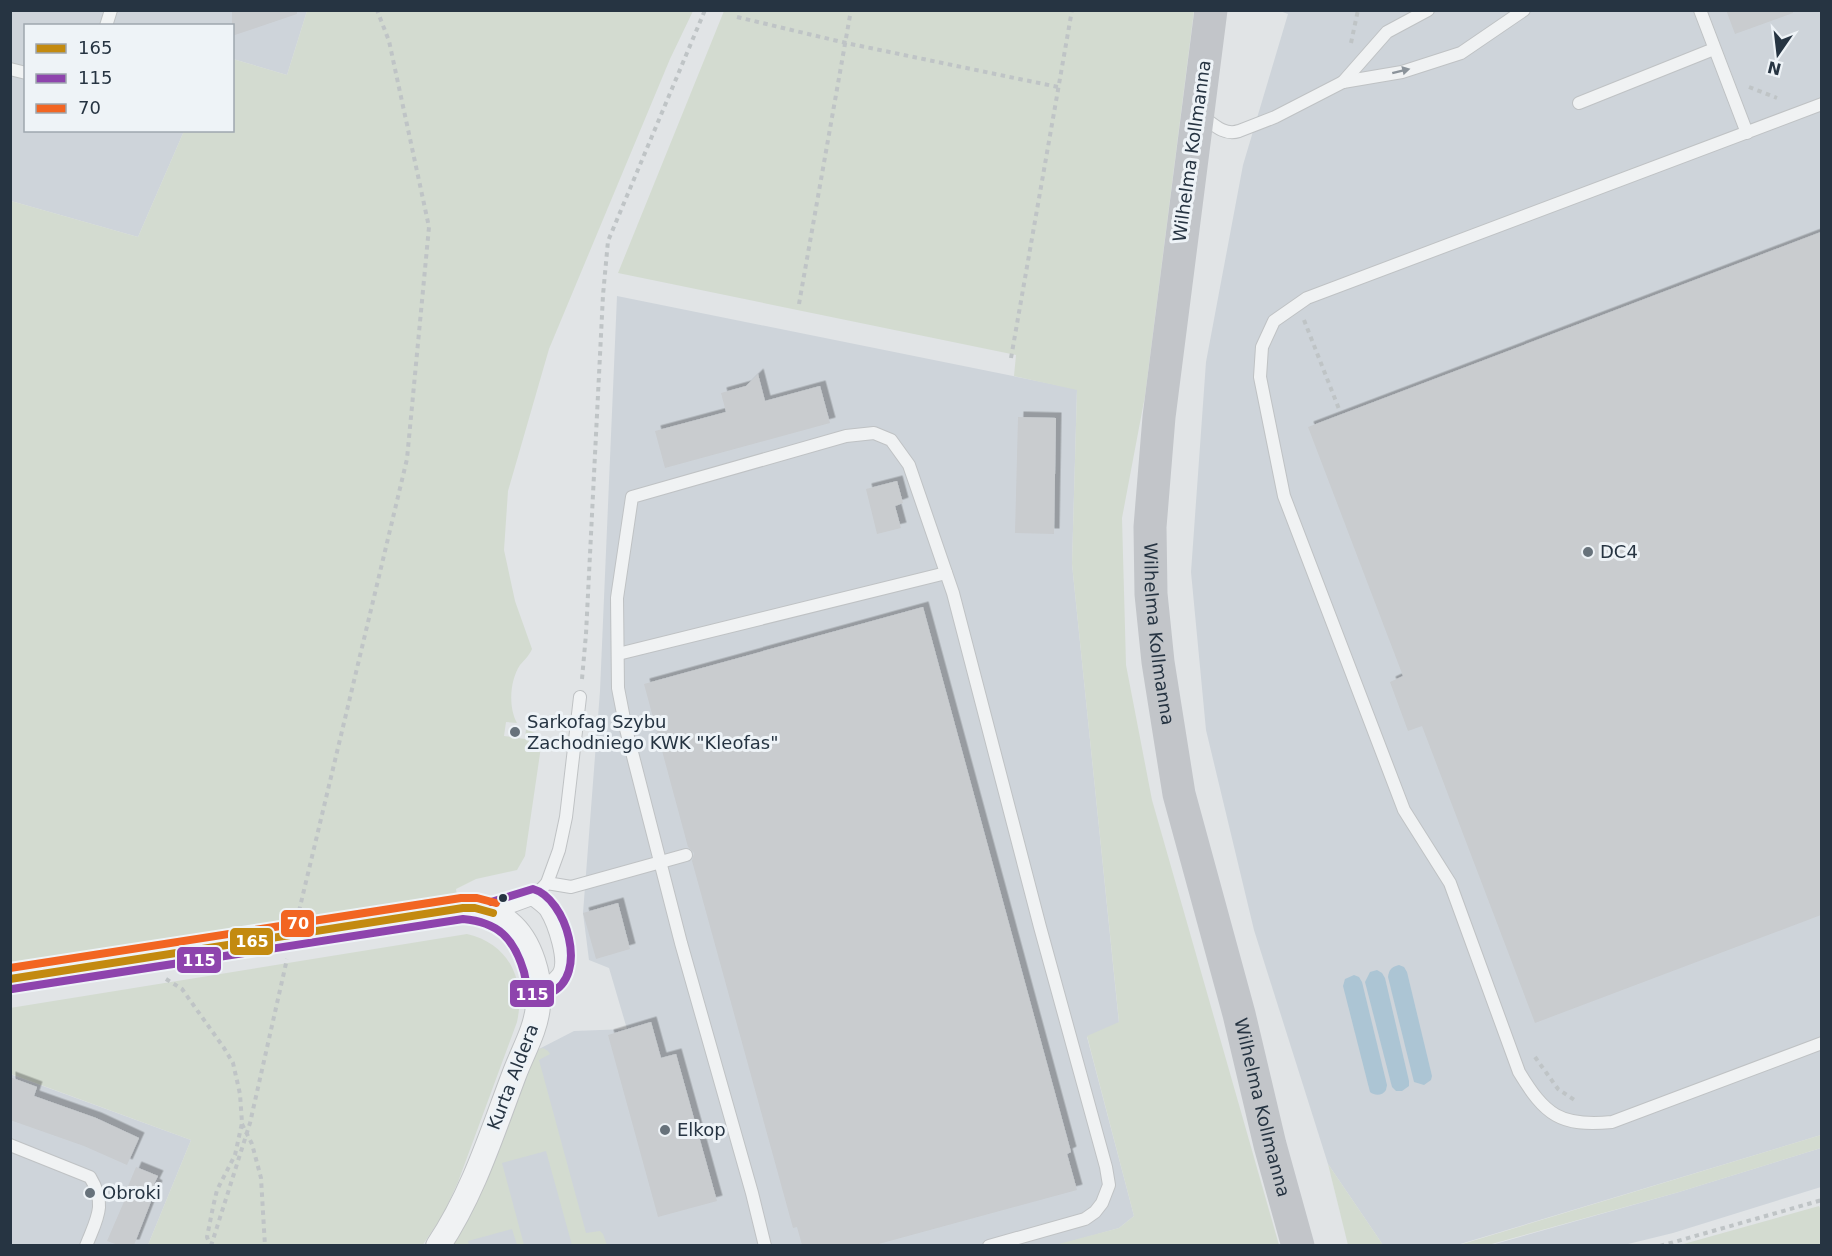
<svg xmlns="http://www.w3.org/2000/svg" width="1832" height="1256" font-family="'DejaVu Sans',sans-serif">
	<defs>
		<filter id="shadow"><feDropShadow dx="5.5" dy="-5.5" stdDeviation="0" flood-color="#0004"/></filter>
	</defs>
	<rect width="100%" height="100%" fill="#e1e4e6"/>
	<!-- built -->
	<g fill="#ced4da">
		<path d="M10 11H307L287 75 233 59 232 26H26V130L184 131 138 237 11 201Z"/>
		<path d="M1280 11H1821V1135L1457 1245H1383L1328 1164 1254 930 1206 730 1191 572 1206 362 1243 165 1288 14Z"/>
		<path d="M617 296 1077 389 1072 564 1119 1023 1087 1037 1134 1216 1119 1228 1055 1246H453L463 1232 484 1194 539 1049 574 1031 627 1029 609 968 589 960 583 913 600 691Z"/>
		<path d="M10 1074 191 1140 148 1245H11Z"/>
		<path d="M1821 1148V1187L1673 1233 1624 1245 1488 1246 1679 1192Z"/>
	</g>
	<!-- green -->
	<g fill="#d3dbd0">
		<path d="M307 11H693L670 59 549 349 508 491 504 550 515 601 532 649C529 656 525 659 520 665 510 680 508 707 517 723L506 722 504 736 525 739 526 729 539 735 542 740 525 856 517 870 476 879 456 889 457 896 285 926 11 967V201L138 237 184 131 232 130 233 59 287 75Z"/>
		<path d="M724 11H1194L1145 396 1122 518 1126 665 1152 800 1279 1245H1055L1119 1228 1134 1216 1087 1036 1119 1022 1072 564 1077 390 1014 376 1016 355 618 273Z"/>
		<path d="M467 934C510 944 526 981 517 1022L458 1182 443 1215 422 1246 148 1245 191 1140 11 1074 10 1008Z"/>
		<path d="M543 1048 548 1051 550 1054 539 1060 586 1233 600 1231 603 1234 607 1245H572L546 1151 502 1163 524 1245H517L512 1229 468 1241 469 1245 452 1246 476 1203 531 1062 539 1049Z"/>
		<path d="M1821 1135V1148L1679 1192 1488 1245H1459Z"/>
		<path d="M1328 1164 1383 1245H1348Z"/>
		<path d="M1819 1206 1821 1210V1245H1680Z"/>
	</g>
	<!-- water -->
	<g fill="#acc5d4">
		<path d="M1399 965 1404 967 1407 972 1432 1076 1431 1080 1424 1085 1414 1082 1388 977C1389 969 1392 967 1399 965Z"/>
		<path d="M1377 970 1382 973 1385 978 1409 1081V1086L1402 1091H1396L1392 1087 1365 982 1370 972Z"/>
		<path d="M1354 975 1359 977 1362 982 1387 1085 1386 1090C1382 1096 1375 1096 1370 1092L1343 986 1345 979Z"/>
	</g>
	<!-- building -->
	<g fill="#c9cccf" filter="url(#shadow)">
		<path d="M232 10H297V14L232 36Z"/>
		<path d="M1726 10H1793V13L1735 34Z"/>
		<path d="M1821 232V915L1535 1023 1422 726 1408 731 1390 682 1403 676 1308 427Z"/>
		<path d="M758 374 765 401 820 386 830 423 665 468 655 431 726 412 721 393 746 386Z"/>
		<path d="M1018 417 1056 418 1054 534 1015 533Z"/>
		<path d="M897 481 903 503 895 506 901 528 877 534 866 489Z"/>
		<path d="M923 607 1071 1152 1067 1154 1077 1190 875 1245H802L797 1227 793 1228 692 861 694 853 688 847 644 684Z"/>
		<path d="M618 903 630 949 596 959 583 913Z"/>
		<path d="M651 1022 661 1058 676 1054 717 1201 658 1217 608 1035Z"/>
		<path d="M10 1077 37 1087 34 1096 96 1118 139 1138 127 1165 84 1146 10 1120Z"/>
		<path d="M136 1167 158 1176 154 1184 157 1186 134 1245H118L107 1241 126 1197 124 1196Z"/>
	</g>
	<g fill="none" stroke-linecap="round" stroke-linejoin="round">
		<defs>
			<g id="lane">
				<path d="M1700 10 1747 133"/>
				<path d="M106 26 111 10"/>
				<path d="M10 69 26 73"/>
				<path d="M1343 82 1387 32 1428 10"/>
				<path d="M1579 103 1714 49"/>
				<path d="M1822 104 1307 298 1274 321 1262 347 1260 377 1284 496 1404 810 1450 883 1519 1072C1545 1115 1560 1127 1612 1122L1822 1043"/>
				<path d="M1202 116C1213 124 1224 136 1239 131L1275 117 1343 82 1402 72 1461 53 1524 10"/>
				<path d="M618 654 946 573"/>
				<path d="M547 883 571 887 686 855"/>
				<path d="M532 899 547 883 559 850 566 817 580 697"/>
				<path d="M494 913 532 899C537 903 543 907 546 911 554 924 567 962 558 974 553 981 546 984 538 986"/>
				<path d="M10 1145 90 1177C107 1205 97 1218 86 1246"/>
				<path d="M765 1246 752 1193 681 943 626 729 618 688 617 598 632 497 846 436 874 433 891 440 909 465 953 593 1040 927 1106 1167 1109 1185 1102 1203 1095 1212 1085 1219 989 1246"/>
			</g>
			<path id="street" d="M10 979 463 908C479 908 497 912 509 923 531 941 542 980 538 1006 536 1030 522 1053 514 1075 492 1133 473 1194 438 1246"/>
		</defs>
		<!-- lane casing -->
		<use href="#lane" stroke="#bfc2c4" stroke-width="14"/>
		<!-- street casing -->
		<use href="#street" stroke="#bfc2c4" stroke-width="26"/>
		<!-- path -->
		<g stroke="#bfc4c6" stroke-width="4" stroke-dasharray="4.5 4.5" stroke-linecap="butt">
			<path d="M737 17 846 43 1058 87"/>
			<path d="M1351 43 1358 10"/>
			<path d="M1749 87 1777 98"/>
			<path d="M799 304 851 10"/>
			<path d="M1304 320 1339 409"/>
			<path d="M1011 358 1072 10"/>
			<path d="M582 679 586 634 603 295 608 241 705 10"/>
			<path d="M299 911 407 459 429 227 389 41 377 10"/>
			<path d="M166 979 182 989 224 1048 233 1063 240 1094 242 1123 235 1155 217 1190 213 1207 207 1237 210 1245"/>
			<path d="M1535 1057 1558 1089 1576 1101"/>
			<path d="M242 1124 252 1144 261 1178 265 1246"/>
			<path d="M211 1246 250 1123 287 959"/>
			<path d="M1660 1246 1822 1200"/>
		</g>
		<!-- lane -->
		<use href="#lane" stroke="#f0f2f3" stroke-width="12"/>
		<!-- street -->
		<use href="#street" stroke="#f0f2f3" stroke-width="24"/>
		<!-- secondary -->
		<path stroke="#c2c5c9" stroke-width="33" id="s1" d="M1211 10 1159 417 1150 527 1151 594 1158 662 1179 794 1239 1014 1270 1145 1298 1246"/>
		<defs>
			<path id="bus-1" d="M10 979 463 908H475L493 913"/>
			<path id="bus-2" d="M12 989 463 919C498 922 514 938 524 972 526 980 526 988 532 994 538 997 543 996 550 993 590 976 566 898 533 889L491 902"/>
			<path id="bus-3" d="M10 968 461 898H477L496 903"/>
		</defs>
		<!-- bus-1 casing -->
		<use href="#bus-1" stroke="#eef3f7" stroke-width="12"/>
		<!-- bus-2 casing -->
		<use href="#bus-2" stroke="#eef3f7" stroke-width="12"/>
		<!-- bus-3 casing -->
		<use href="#bus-3" stroke="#eef3f7" stroke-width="12"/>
		<!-- bus-1 -->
		<use href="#bus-1" stroke="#c38a10" stroke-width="8"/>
		<!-- bus-2 -->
		<use href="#bus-2" stroke="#8e44ad" stroke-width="8"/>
		<!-- bus-3 -->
		<use href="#bus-3" stroke="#f26522" stroke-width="8"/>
	</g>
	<!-- one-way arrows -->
	<defs><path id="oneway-solid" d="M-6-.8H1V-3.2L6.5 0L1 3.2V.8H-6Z" transform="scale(1.5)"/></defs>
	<use fill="#8b939a" href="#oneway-solid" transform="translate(1401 71) rotate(-14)"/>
	<!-- markers -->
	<g fill="#67727b" stroke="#eef3f7" stroke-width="2">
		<circle cx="1588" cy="552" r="6"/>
		<circle cx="515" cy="732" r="6"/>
		<circle cx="665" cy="1130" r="6"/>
		<circle cx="90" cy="1193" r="6"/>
	</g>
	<circle fill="#263442" stroke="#eef3f7" stroke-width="2" cx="503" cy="898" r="5"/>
	<g text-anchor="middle" stroke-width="6" stroke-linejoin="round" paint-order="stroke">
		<!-- street labels -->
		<g font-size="18" fill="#263442" stroke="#eef3f7">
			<text transform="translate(1192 151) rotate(-82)" y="6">Wilhelma Kollmanna</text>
			<text dy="6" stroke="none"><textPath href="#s1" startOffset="628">Wilhelma Kollmanna</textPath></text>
			<text transform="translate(513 1077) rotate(-69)" y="6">Kurta Aldera</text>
			<text dy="6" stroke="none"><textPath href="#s1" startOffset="1114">Wilhelma Kollmanna</textPath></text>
		</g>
		<!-- poi labels -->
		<g font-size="18" fill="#263442" stroke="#eef3f7" text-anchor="start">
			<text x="1600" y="558">DC4</text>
			<text x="527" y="728">Sarkofag Szybu<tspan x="527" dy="21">Zachodniego KWK "Kleofas"</tspan></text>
			<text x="677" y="1136">Elkop</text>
			<text x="102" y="1199">Obroki</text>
		</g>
	</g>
	<g stroke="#eef3f7" stroke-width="2">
		<rect x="280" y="909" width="35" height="29" rx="6" fill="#f26522"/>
		<rect x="229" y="927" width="45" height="29" rx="6" fill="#c38a10"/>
		<rect x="176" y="946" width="46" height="28" rx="6" fill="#8e44ad"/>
		<rect x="509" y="979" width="46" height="29" rx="6" fill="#8e44ad"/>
	</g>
	<g font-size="16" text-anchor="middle" font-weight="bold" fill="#fff">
		<text x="298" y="929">70</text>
		<text x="252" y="947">165</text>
		<text x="199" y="966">115</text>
		<text x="532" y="1000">115</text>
	</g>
	<!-- border -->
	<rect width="1832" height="1256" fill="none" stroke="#263442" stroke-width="24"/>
	<!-- legend -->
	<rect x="24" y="24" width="210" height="108" fill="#eef3f7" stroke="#9ea7af" stroke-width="1.5"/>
	<rect x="36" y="44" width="30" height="9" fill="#c38a10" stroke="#9ea7af" stroke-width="1.5"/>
	<text x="78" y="54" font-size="18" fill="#263442">165</text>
	<rect x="36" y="74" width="30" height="9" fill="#8e44ad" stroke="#9ea7af" stroke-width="1.5"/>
	<text x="78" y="84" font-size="18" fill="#263442">115</text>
	<rect x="36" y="104" width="30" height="9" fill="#f26522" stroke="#9ea7af" stroke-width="1.5"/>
	<text x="78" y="114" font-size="18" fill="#263442">70</text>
	<!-- north arrow -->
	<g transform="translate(1778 54) rotate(194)" stroke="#eef3f7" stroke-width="4.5" paint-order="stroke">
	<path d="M0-4.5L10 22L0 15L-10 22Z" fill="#263442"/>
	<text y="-9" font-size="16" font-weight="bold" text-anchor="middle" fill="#263442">N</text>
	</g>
</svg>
